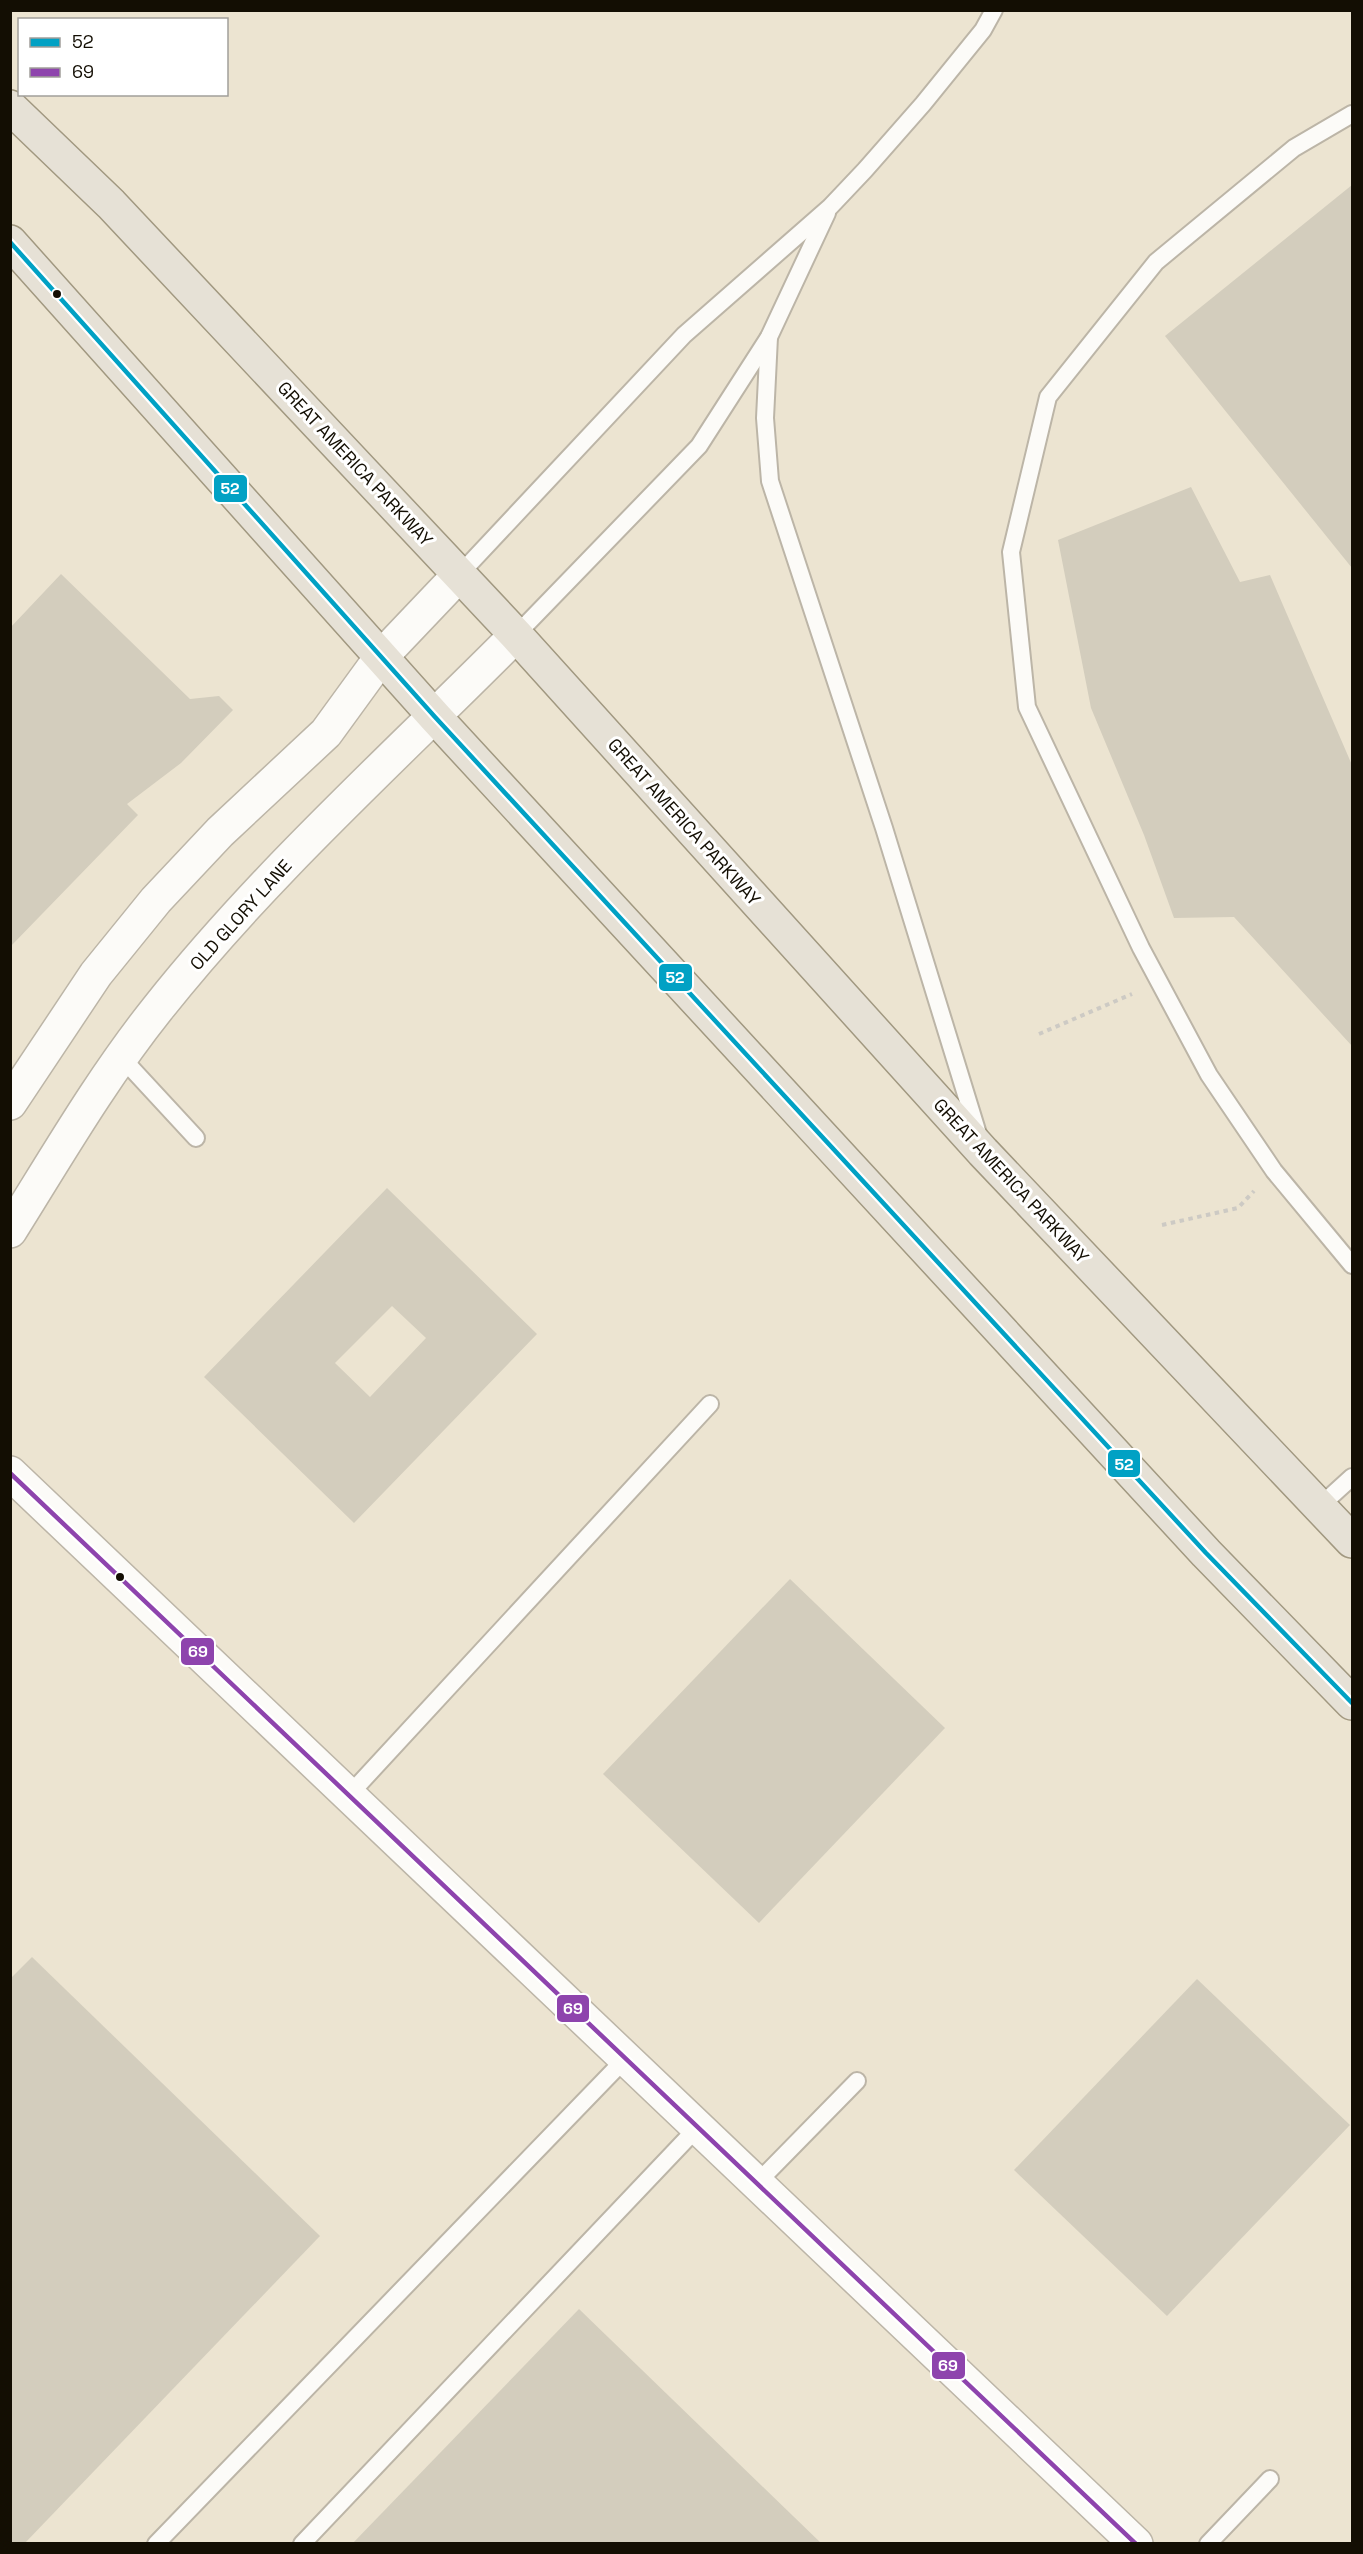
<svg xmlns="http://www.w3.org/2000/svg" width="1363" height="2554" font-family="'Space Grotesk',sans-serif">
	<rect width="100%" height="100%" fill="#ece4d1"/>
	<!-- building -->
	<g fill="#d3cdbd" fill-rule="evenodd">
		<path d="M1352 185V568L1165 336Z"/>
		<path d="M1191 487 1240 582 1270 575 1352 765V1046L1234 917 1174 918 1144 835 1091 708 1058 540Z"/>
		<path d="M61 574 190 699 219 696 233 710 181 763 127 804 138 815 10 947V628Z"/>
		<path d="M387 1188 537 1334 354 1523 204 1377ZM392 1306 426 1338 370 1397 335 1363Z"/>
		<path d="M790 1579 945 1728 759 1923 603 1774Z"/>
		<path d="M32 1957 320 2236 24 2544H10V1979Z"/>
		<path d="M1197 1979 1350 2125 1167 2316 1014 2170Z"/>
		<path d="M579 2309 822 2544H352Z"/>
	</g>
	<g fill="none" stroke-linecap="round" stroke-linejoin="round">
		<defs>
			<g id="service">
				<path d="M1352 114 1294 148 1156 262 1048 397 1011 552 1027 707 1141 948 1209 1075 1274 1171 1352 1265"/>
				<path d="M769 337 765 418 770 481 884 828 979 1137"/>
				<path d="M459 575 684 335 830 207 865 170 923 104 983 30 994 10"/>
				<path d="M516 635 699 446 769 337 827 213"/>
				<path d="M122 1058 196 1138"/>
				<path d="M1319 1507 1352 1477"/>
				<path d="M349 1795 710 1404"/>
				<path d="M758 2182 857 2081"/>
				<path d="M156 2544 627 2057"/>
				<path d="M302 2544 697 2128"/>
				<path d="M1208 2544 1270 2479"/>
			</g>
			<g id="minor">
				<path d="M10 1103 96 974 156 900 220 832 326 733 382 656 459 575"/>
				<path d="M10 1231C57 1156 102 1078 158 1008 265 873 395 757 516 635"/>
			</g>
			<path id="tertiary" d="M10 1473 1136 2544"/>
			<g id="primary">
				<path d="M10 107 111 204 516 635 983 1152 1352 1541"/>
				<path d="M10 242 435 717 1206 1553 1352 1703"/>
			</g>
		</defs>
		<!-- service casing -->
		<use href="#service" stroke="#bcb5a7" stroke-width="20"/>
		<!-- minor casing -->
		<use href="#minor" stroke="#bcb5a7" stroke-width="36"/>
		<!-- tertiary casing -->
		<use href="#tertiary" stroke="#bcb5a7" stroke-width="36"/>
		<!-- primary casing -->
		<use href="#primary" stroke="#a19880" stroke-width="36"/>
		<!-- path -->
		<g stroke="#cdcac4" stroke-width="4" stroke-dasharray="4.5 4.5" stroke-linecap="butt">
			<path d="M1039 1034 1132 994"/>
			<path d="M1162 1225 1238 1208 1254 1191"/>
		</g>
		<!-- service -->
		<use href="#service" stroke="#fcfbf8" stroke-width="16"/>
		<!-- minor -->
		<use href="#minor" stroke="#fcfbf8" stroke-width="33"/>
		<!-- tertiary -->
		<use href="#tertiary" stroke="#fcfbf8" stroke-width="33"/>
		<!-- primary -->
		<use href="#primary" stroke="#e6e1d6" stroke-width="33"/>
		<defs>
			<path id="bus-1" d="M10 242 435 717 1206 1553 1352 1703"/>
			<path id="bus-2" d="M10 1473 1136 2544"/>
		</defs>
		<!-- bus-1 casing -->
		<use href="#bus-1" stroke="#fff" stroke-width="9"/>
		<!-- bus-2 casing -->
		<use href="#bus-2" stroke="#fff" stroke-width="9"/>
		<!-- bus-1 -->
		<use href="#bus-1" stroke="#01a1c4" stroke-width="4.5"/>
		<!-- bus-2 -->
		<use href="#bus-2" stroke="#8e44ad" stroke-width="4.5"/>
	</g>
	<!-- markers -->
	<g fill="#130e03" stroke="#fff" stroke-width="2">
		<circle cx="57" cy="294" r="5"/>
		<circle cx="120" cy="1577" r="5"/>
	</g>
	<g text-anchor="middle" stroke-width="6" stroke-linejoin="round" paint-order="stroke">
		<!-- street labels -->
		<g font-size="18" fill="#130e03" stroke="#fff">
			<text transform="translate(355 464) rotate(47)" y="6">GREAT AMERICA PARKWAY</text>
			<text transform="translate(684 822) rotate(48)" y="6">GREAT AMERICA PARKWAY</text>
			<text transform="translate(241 915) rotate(-48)" y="6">OLD GLORY LANE</text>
			<text transform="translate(1011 1181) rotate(47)" y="6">GREAT AMERICA PARKWAY</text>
		</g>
	</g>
	<g stroke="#fff" stroke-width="2">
		<rect x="213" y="474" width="35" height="29" rx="6" fill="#01a1c4"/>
		<rect x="658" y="963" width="35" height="29" rx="6" fill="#01a1c4"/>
		<rect x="1107" y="1449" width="34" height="29" rx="6" fill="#01a1c4"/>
		<rect x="180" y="1637" width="35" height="29" rx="6" fill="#8e44ad"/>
		<rect x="556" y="1994" width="34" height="29" rx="6" fill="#8e44ad"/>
		<rect x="931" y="2351" width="35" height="29" rx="6" fill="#8e44ad"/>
	</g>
	<g font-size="16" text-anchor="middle" font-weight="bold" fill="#fff">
		<text x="230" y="494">52</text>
		<text x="675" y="983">52</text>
		<text x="1124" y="1470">52</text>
		<text x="198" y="1657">69</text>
		<text x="573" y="2014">69</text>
		<text x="948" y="2371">69</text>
	</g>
	<!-- border -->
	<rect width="1363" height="2554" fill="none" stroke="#130e03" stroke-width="24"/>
	<!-- legend -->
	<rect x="18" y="18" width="210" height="78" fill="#ffffff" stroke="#a19f9a" stroke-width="1.5"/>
	<rect x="30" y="38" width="30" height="9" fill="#01a1c4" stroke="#a19f9a" stroke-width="1.5"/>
	<text x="72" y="48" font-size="18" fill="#130e03">52</text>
	<rect x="30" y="68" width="30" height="9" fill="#8e44ad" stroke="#a19f9a" stroke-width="1.5"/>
	<text x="72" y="78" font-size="18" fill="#130e03">69</text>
</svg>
